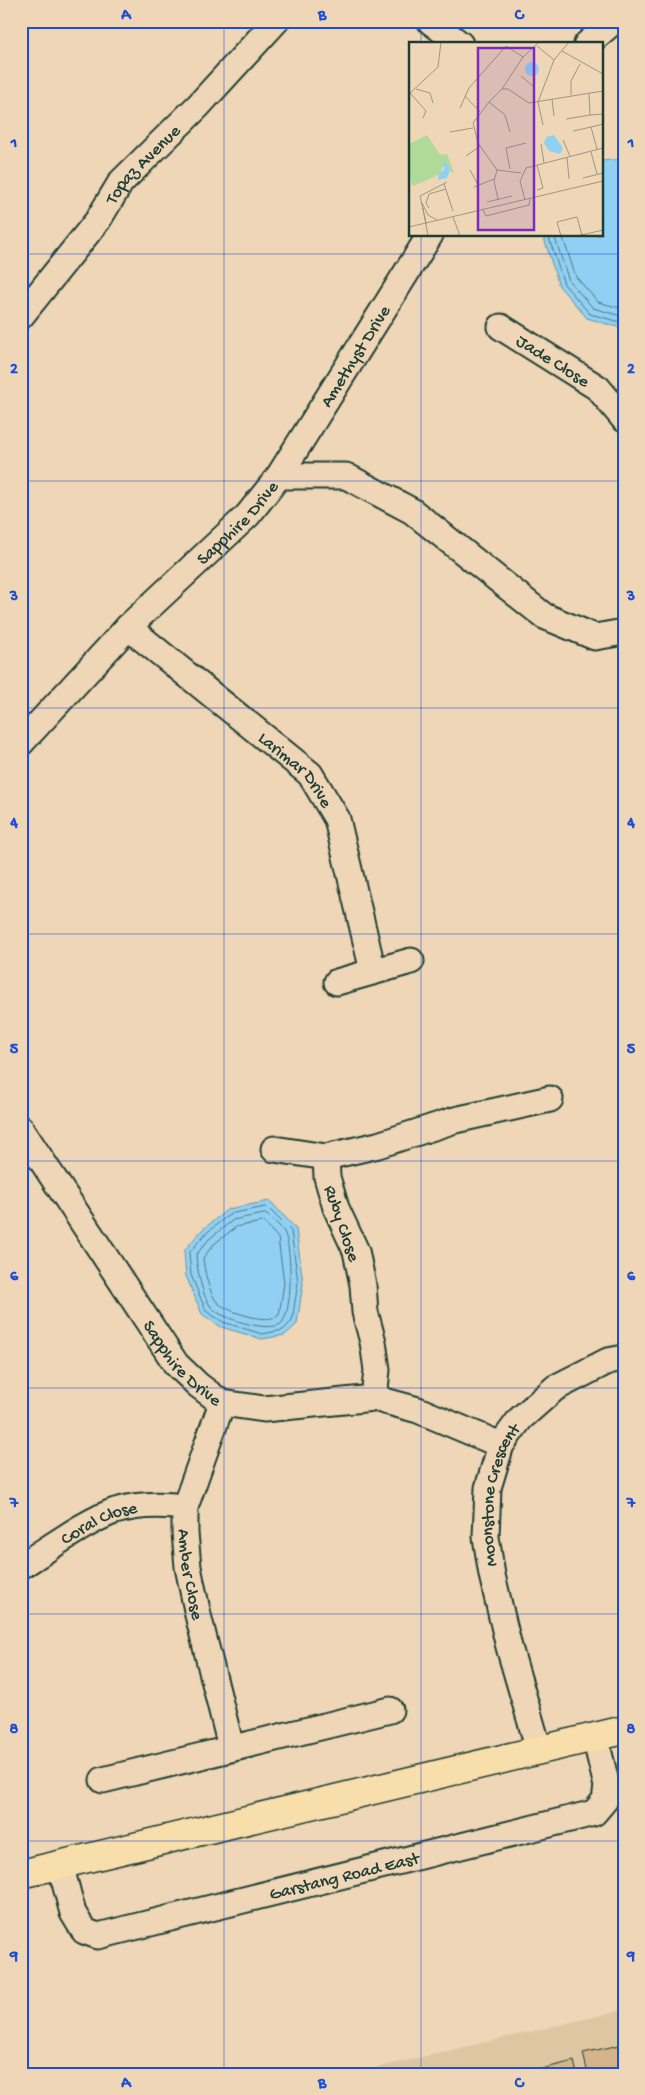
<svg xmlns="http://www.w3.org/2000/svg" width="645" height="2095" font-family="'Gochi Hand',sans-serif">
	<rect width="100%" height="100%" fill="#eed6b6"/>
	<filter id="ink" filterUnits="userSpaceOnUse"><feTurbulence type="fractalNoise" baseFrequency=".02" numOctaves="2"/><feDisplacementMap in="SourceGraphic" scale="10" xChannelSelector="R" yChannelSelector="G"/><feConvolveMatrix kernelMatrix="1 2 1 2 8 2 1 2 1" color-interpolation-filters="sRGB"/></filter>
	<g filter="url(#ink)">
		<!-- built -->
		<path fill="#dec6a3" d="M624 2010V2074H350Z"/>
		<!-- water -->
		<g fill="#91d0f3" stroke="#6395a7">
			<path d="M624 159V329L587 318 559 286 543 235H601V161Z"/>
			<path d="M270 1201 296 1229 303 1283 297 1324 285 1335 262 1339 221 1327 202 1314 186 1276 184 1251 201 1231 228 1209Z"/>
		</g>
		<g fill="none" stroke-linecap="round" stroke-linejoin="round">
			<!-- shore -->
			<g stroke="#4d7880" stroke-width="1">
				<path d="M548 235 564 284 590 314 624 323"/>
				<path d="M554 235 569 281 593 308 624 317"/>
				<path d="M562 235 576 277 598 302 624 309"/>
				<path d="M267 1207 291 1231 298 1282 292 1321 283 1330 262 1334 223 1322 206 1311 191 1275 189 1253 205 1234 230 1214Z"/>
				<path d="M265 1214C271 1217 280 1226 284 1232 292 1245 294 1318 279 1325 265 1331 221 1319 211 1307 202 1296 197 1269 196 1255L209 1239 233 1220Z"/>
				<path d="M264 1222 278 1238 284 1283 279 1315C269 1325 227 1312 217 1302 209 1293 204 1270 203 1258L214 1244 236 1227Z"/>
			</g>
		</g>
		<!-- building -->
		<g fill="#d4b488" stroke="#1f3d34">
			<path d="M624 2044V2074H588L583 2053Z"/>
			<path d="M574 2061 577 2074H521Z"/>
		</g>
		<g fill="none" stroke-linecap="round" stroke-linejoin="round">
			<defs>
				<g id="minor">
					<path d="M430 21 460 44"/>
					<path d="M587 44 614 21"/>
					<path id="s1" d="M21 316 98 220 121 182 198 106 276 21"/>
					<path id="s2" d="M501 327 598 388 624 419"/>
					<path id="s3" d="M279 476 430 235"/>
					<path id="s4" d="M128 627 310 774 337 819 373 971"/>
					<path id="s5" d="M21 743 128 627 248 515 279 476H346L412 511 544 616 595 637 624 632"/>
					<path d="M337 982 411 961"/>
					<path id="s6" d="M21 1129 176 1364 198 1385 222 1403 264 1409 374 1398 418 1410 501 1445"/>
					<path d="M274 1149 326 1157"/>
					<path d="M374 1398 377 1370 373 1342 365 1312 363 1285 356 1251 336 1208 327 1177 326 1157 378 1145 455 1120 550 1099"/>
					<path id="s7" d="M222 1403 185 1507V1533L188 1567 198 1615 231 1747"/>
					<path id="s8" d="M21 1566C47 1550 88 1520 115 1511 138 1504 161 1504 185 1507"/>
					<path id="s9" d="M539 1750 509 1647 492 1575 486 1537 488 1488 501 1445 520 1419 555 1388 608 1361 624 1358"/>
					<path d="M103 1780 390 1710"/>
					<path id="s10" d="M60 1864 73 1913 84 1931 98 1936 594 1813 605 1800 607 1786 595 1737"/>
				</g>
				<path id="primary" d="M21 1874 624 1730"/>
			</defs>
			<!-- minor casing -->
			<use href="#minor" stroke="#1f3d34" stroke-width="29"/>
			<!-- primary casing -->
			<use href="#primary" stroke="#1f3d34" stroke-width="31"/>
			<!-- minor -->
			<use href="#minor" stroke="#eed6b6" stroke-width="25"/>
			<!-- primary -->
			<use href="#primary" stroke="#f8deab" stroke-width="28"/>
		</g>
	</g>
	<!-- grid -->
	<path fill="none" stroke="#1d4ed8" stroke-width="1" stroke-opacity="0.55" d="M224 21V2074M421 21V44M421 235V2074M21 254H624M21 481H624M21 708H624M21 934H624M21 1161H624M21 1388H624M21 1614H624M21 1841H624"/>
	<g text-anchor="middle" stroke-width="4" stroke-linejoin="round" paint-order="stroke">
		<!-- street labels -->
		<g font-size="18" fill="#1f3d34" stroke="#eed6b6">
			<text dy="6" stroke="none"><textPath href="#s1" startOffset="195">Topaz Avenue</textPath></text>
			<text dy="6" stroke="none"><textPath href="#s3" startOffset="142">Amethyst Drive</textPath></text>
			<text dy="6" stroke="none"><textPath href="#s2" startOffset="62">Jade Close</textPath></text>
			<text dy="6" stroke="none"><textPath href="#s5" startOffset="309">Sapphire Drive</textPath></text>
			<text dy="6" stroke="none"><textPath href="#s4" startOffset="221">Larimar Drive</textPath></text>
			<text transform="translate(343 1223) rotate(71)" y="6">Ruby Close</text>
			<text dy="6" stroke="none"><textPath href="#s6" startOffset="285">Sapphire Drive</textPath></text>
			<text dy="6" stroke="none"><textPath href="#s9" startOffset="264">Moonstone Crescent</textPath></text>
			<text dy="6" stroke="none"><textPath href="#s8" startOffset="90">Coral Close</textPath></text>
			<text dy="6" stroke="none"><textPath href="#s7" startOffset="178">Amber Close</textPath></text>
			<text dy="6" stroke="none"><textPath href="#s10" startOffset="340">Garstang Road East</textPath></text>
		</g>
	</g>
	<!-- overview -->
	<g transform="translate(409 42)">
		<rect width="194" height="194" fill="#eed6b6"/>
		<path d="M18 93 31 113 38 112 45 131 40 129 37 120 29 133 4 144 0 136V102Z" fill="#afda98"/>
		<path d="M116 27a7 7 0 1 1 14 0a7 7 0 1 1-14 0ZM145 93 154 106 151 112 140 109 135 101 137 95ZM35 119 40 125V132L38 136 29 138 30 130 35 128Z" fill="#91d0f3"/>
		<path fill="none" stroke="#9b9982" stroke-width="1" d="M128 4 145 18M153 9 194 32M112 34 125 45V55M7 47 21 51 24 61M93 47 114 15 130 0M1 51 17 69 14 76M180 51 181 73 194 72M0 52 29 25 32 0M162 53V39L171 22M56 54 71 70M143 57 145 74M80 60 96 73 101 90M51 66 60 46 97 4 114 15M157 77 181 73M134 83 129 60 145 18 160 0M164 89 182 85M41 90 64 86M154 98 161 114M132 102 135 121M188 107 182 85 194 82M182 110 188 132M57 114 71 104M158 115 160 137M128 123 134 146 128 148M101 127 97 106 117 101M61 128 69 143M88 128 85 139 89 157M112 131 88 128 69 101 64 81 80 60 93 47H99L120 61 194 49M174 136 194 131M35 142 44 169M65 145 85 137M116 158 111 139 117 126 194 106M78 160 103 154M13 161 19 173 28 178M14 166 19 194M20 166 17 161 20 152 37 147M74 168 77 174 120 163 121 157M44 175 51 194M17 181 11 154 38 140M0 185 194 139M152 194 148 180 168 175 173 193M168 194 194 188"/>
		<path fill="#7b2cbf" fill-opacity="0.15" stroke="#7b2cbf" stroke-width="2.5" d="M69 6H125V188H69Z"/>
		<rect width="194" height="194" fill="none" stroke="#1f3d34" stroke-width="2.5"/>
	</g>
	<!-- margin -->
	<rect width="645" height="2095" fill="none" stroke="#eed6b6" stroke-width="55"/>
	<rect x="28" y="28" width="590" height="2040" fill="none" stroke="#1d4ed8" stroke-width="2"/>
	<g font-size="16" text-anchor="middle" font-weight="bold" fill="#1d4ed8">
		<text x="126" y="19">A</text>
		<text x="322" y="19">B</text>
		<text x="519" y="19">C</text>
		<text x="14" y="147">1</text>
		<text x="631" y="147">1</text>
		<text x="14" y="373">2</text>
		<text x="631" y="373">2</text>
		<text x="14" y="600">3</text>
		<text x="631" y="600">3</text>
		<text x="14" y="827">4</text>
		<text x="631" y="827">4</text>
		<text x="14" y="1053">5</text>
		<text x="631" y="1053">5</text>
		<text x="14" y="1280">6</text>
		<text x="631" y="1280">6</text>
		<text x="14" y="1507">7</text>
		<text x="631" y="1507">7</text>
		<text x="14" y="1733">8</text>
		<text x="631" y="1733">8</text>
		<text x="14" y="1960">9</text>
		<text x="631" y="1960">9</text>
		<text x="126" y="2087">A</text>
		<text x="322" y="2087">B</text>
		<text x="519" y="2087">C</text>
	</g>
</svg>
